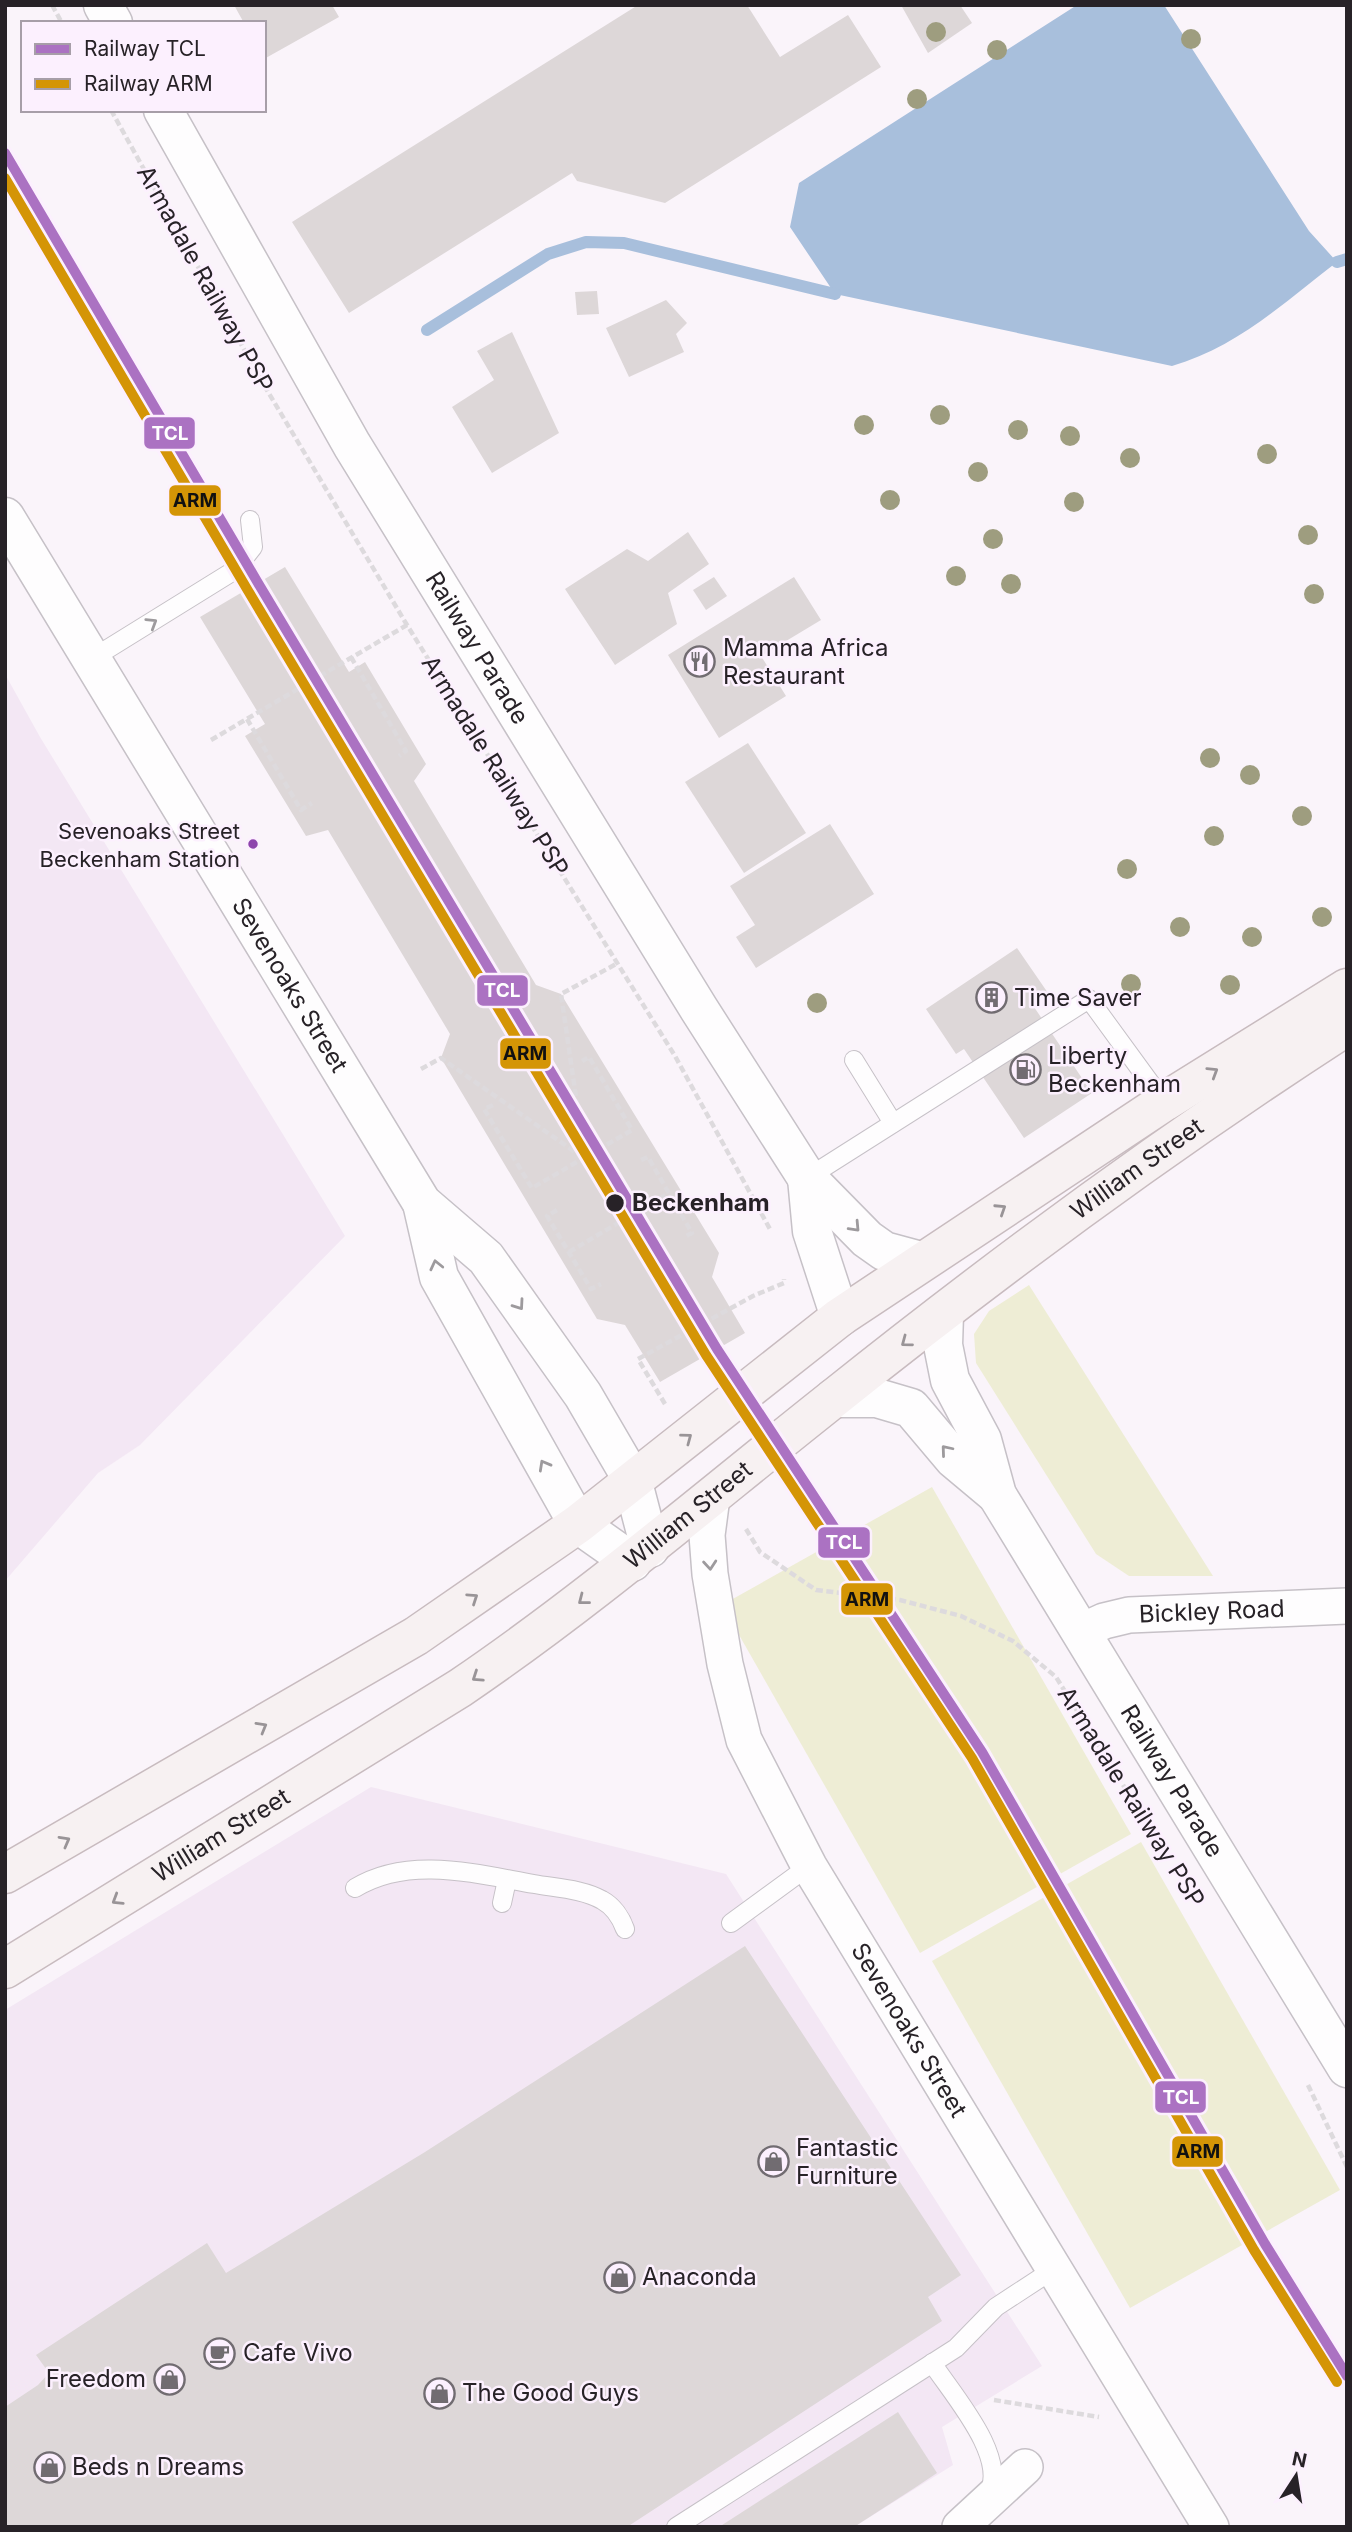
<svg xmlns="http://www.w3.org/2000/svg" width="1352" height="2532" font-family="Inter,sans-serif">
	<rect width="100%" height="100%" fill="#faf4fa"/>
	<!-- built -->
	<g fill="#f3e7f4">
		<path d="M5 674 40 737 345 1236 140 1445 98 1473 5 1581Z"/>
		<path d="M371 1787 726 1874 1042 2366 942 2427 953 2465 854 2527H5V2010Z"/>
	</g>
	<!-- green -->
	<g fill="#eeedd5">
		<path d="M1029 1285 1213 1576H1129L1096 1554 976 1363 974 1334 989 1311Z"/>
		<path d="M932 1487 1131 1834 920 1953 722 1605Z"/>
		<path d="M1141 1842 1340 2190 1130 2308 932 1961Z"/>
	</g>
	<!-- water -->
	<path fill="#a8bfdc" d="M1077 5H1164L1309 231 1337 262C1285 302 1236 348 1172 366L835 294 790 227 799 183Z"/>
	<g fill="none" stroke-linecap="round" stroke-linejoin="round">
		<!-- stream -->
		<g stroke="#a8bfdc" stroke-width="12">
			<path d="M1337 262 1347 259"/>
			<path d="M427 330 548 254 586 242 624 243 835 294"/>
		</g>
	</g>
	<!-- building -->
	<g fill="#ddd7d8">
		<path d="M234 5H332L339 17 264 59V23H244Z"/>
		<path d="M638 5H747L780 57 848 15 881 67 665 203 577 181 572 173 349 313 292 222Z"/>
		<path d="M901 5H960L972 23 928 53Z"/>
		<path d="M597 291 599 314 577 315 575 292Z"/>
		<path d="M666 300 687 323 676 334 684 352 629 377 606 328Z"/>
		<path d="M512 332 559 433 492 473 452 407 494 380 477 351Z"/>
		<path d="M688 532 709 564 668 593 677 624 615 665 565 589 627 549 648 561Z"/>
		<path d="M285 567 349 672 365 662 426 764 414 781 536 985 561 994 719 1253 712 1277 745 1333 660 1382 625 1325 597 1319 441 1058 450 1034 328 830 306 836 245 736 265 724 200 617Z"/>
		<path d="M714 577 727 596 706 610 693 590Z"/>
		<path d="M794 577 821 620 761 656 786 696 719 738 668 655Z"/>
		<path d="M748 743 806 833 744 873 685 782Z"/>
		<path d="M830 824 874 894 756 968 736 937 755 925 730 886Z"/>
		<path d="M1017 948 1048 993 1032 1004 1092 1093 1024 1138 964 1049 956 1054 926 1009Z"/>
		<path d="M745 1946 961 2275 928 2297 942 2321 627 2527H5V2407L38 2385 49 2373 36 2355 207 2243 226 2273 425 2152Z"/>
		<path d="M898 2412 937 2473 913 2489 854 2527H719Z"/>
	</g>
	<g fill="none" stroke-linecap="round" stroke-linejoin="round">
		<defs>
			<g id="lane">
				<path d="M93 658 235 570 253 547 250 520"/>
				<path d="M854 1060 893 1123"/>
				<path d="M807 1178 1089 999 1167 1106"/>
				<path d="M355 1888C409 1855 476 1874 534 1884 556 1888 583 1889 602 1900 613 1906 621 1918 625 1929"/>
				<path d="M502 1903 507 1880"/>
				<path d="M731 1923 809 1866"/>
				<path d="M932 2363C953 2395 1009 2458 988 2494"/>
				<path d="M676 2527 956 2348 996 2307 1054 2269"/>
			</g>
			<g id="street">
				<path id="s1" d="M712 1497 707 1535 710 1574 725 1664 744 1740 809 1866 1211 2527"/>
				<path id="s2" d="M1080 1632 1104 1621 1129 1615 1347 1606"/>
				<path d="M960 2527 1025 2467"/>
			</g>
			<g id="secondary">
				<path d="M103 5 113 23"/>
				<path id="s3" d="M163 110 352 445 699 1009 807 1178 867 1239 884 1251 921 1261"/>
				<path id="s4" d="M5 517 422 1203 486 1258 583 1395 632 1479 650 1548"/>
				<path d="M807 1178 812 1231 840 1317"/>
				<path d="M422 1203 439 1277 578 1524 632 1562"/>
				<path id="s5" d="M944 1314 943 1345 950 1380 982 1440 997 1495 1347 2068"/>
				<path d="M834 1398H877L911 1408 954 1459 997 1495"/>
			</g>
			<g id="primary">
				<path d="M5 1874 416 1636 578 1524 840 1317 1164 1102 1347 988"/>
				<path id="s6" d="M5 1969 460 1688C591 1599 710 1496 834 1398 999 1266 1169 1141 1347 1026"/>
			</g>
		</defs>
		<!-- lane casing -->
		<use href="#lane" stroke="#c6c1c7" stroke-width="20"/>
		<!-- street casing -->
		<use href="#street" stroke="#c6c1c7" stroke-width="38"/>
		<!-- secondary casing -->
		<use href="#secondary" stroke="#c6c1c7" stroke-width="41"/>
		<!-- primary casing -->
		<use href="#primary" stroke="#c8bbbf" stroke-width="41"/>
		<!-- path -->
		<g stroke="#dddadd" stroke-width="4.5" stroke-dasharray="7 3.5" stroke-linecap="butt">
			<path d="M52 5 62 23"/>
			<path d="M111 110 261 380 407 625 675 1056 771 1231"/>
			<path d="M5 171 220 543"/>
			<path d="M249 593 303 686"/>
			<path d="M351 657 406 751 399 756"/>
			<path d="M247 719 301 810 312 803"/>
			<path d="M211 740 407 625"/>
			<path d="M421 1069 441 1058 585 1159 561 994 618 963"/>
			<path d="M493 1105 484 1109 532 1188 632 1130 589 1057 582 1061"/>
			<path d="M585 1159 686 1332"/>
			<path d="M641 1160 648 1157 692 1233 686 1236"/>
			<path d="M557 1210 547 1216 591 1289 601 1284"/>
			<path d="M569 1252 669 1193"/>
			<path d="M665 1404 638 1359 753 1296 784 1283V1279"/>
			<path d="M746 1529 760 1552 816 1590 900 1600 961 1616 1013 1641 1056 1677 1166 1854"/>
			<path d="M1308 2085 1347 2167"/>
			<path d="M994 2400 1099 2417"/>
		</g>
		<!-- lane -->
		<use href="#lane" stroke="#fefdfe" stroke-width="18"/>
		<!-- street -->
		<use href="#street" stroke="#fefdfe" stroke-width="35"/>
		<!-- secondary -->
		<use href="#secondary" stroke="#fefdfe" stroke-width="38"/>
		<!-- primary -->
		<use href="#primary" stroke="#f7f1f2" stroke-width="38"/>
		<defs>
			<path id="rail-1" d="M5 153 258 583 717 1349 982 1752 1265 2244 1347 2376"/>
			<path id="rail-2" d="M5 178 247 589 706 1355 972 1758 1254 2250 1337 2382"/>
		</defs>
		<!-- rail-1 casing -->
		<use href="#rail-1" stroke="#fcf0fe" stroke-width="16"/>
		<!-- rail-2 casing -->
		<use href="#rail-2" stroke="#fcf0fe" stroke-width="16"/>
		<!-- rail-1 -->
		<use href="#rail-1" stroke="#ab72c2" stroke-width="10"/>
		<!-- rail-2 -->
		<use href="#rail-2" stroke="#d49506" stroke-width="10"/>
	</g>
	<!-- trees -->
	<g fill="#9e9d7f">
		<circle cx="936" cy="32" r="10"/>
		<circle cx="1191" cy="39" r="10"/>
		<circle cx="997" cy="50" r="10"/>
		<circle cx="917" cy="99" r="10"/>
		<circle cx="940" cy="415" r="10"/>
		<circle cx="864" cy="425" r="10"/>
		<circle cx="1018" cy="430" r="10"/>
		<circle cx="1070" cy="436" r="10"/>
		<circle cx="1267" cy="454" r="10"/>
		<circle cx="1130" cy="458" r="10"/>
		<circle cx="978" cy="472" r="10"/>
		<circle cx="890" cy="500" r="10"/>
		<circle cx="1074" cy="502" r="10"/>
		<circle cx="1308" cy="535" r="10"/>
		<circle cx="993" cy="539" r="10"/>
		<circle cx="956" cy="576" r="10"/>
		<circle cx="1011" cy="584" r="10"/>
		<circle cx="1314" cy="594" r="10"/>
		<circle cx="1210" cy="758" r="10"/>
		<circle cx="1250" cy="775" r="10"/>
		<circle cx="1302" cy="816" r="10"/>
		<circle cx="1214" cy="836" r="10"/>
		<circle cx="1127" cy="869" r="10"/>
		<circle cx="1322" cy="917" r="10"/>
		<circle cx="1180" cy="927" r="10"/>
		<circle cx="1252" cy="937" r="10"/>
		<circle cx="1131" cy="984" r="10"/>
		<circle cx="1230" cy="985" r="10"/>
		<circle cx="817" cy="1003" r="10"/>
	</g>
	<!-- one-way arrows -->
	<defs><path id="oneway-chevron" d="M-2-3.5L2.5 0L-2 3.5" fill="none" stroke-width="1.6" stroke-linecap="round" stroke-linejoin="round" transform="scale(1.75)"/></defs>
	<g stroke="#9d9a9d">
		<use href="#oneway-chevron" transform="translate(152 623) rotate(-32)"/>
		<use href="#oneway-chevron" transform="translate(855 1227) rotate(47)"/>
		<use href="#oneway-chevron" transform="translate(436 1265) rotate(-103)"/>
		<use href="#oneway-chevron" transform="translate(519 1305) rotate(55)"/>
		<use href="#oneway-chevron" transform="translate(946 1450) rotate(-130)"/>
		<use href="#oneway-chevron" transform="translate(544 1465) rotate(-119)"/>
		<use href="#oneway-chevron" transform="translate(710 1565) rotate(85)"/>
	</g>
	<g stroke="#999497">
		<use href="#oneway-chevron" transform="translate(1213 1072) rotate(-32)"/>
		<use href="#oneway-chevron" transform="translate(1001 1209) rotate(-33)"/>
		<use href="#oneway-chevron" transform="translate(906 1342) rotate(143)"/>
		<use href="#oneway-chevron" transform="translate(687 1438) rotate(-37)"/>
		<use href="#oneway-chevron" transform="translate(473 1598) rotate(-34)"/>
		<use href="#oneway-chevron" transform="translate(583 1600) rotate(142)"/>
		<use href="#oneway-chevron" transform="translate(477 1677) rotate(146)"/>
		<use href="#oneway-chevron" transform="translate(262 1727) rotate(-30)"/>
		<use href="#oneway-chevron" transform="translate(65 1841) rotate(-29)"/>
		<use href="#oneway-chevron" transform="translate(117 1900) rotate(148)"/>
	</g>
	<!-- icons -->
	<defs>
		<symbol id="restaurant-ring" viewBox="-11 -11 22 22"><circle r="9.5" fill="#fcf0fe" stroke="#716c71" stroke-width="1.5"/><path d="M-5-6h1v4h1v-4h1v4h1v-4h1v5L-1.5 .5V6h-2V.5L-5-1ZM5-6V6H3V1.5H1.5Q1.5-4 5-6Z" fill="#716c71"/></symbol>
		<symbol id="building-ring" viewBox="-11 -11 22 22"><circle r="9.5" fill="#fcf0fe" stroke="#716c71" stroke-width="1.5"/><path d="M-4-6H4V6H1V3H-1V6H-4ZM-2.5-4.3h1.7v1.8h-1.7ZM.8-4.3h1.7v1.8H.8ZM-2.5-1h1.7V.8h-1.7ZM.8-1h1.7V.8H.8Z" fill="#716c71"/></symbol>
		<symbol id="fuel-ring" viewBox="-11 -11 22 22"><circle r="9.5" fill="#fcf0fe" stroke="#716c71" stroke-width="1.5"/><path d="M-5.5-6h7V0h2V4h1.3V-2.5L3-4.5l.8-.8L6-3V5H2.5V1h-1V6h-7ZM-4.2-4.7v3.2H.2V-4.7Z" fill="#716c71"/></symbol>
		<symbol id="shop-ring" viewBox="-11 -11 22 22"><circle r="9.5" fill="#fcf0fe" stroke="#716c71" stroke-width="1.5"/><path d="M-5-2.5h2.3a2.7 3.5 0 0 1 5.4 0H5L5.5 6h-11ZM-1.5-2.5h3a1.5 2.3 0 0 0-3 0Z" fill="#716c71"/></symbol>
		<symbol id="cafe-ring" viewBox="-11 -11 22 22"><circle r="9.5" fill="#fcf0fe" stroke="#716c71" stroke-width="1.5"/><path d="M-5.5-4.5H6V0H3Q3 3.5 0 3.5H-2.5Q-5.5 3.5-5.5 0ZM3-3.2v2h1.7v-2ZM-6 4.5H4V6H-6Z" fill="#716c71"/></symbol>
	</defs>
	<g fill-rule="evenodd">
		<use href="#restaurant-ring" x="682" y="644" width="35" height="35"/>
		<use href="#building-ring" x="974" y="980" width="35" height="35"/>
		<use href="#fuel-ring" x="1008" y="1052" width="35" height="35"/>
		<use href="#shop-ring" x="756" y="2144" width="35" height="35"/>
		<use href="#shop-ring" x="602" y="2260" width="35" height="35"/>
		<use href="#cafe-ring" x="202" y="2336" width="35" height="35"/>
		<use href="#shop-ring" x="152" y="2362" width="35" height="35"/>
		<use href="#shop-ring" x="422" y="2376" width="35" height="35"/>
		<use href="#shop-ring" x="32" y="2450" width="35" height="35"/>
	</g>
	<!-- markers -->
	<circle fill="#8e44ad" stroke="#fcf0fe" stroke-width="2.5" cx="253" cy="844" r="6"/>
	<circle fill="#272227" stroke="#fcf0fe" stroke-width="2.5" cx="615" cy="1203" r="10"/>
	<g text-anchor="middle" stroke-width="5" stroke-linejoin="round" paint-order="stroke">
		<!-- bus labels -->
		<g font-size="22" fill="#272227" stroke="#fcf0fe" text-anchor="end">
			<text x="240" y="839">Sevenoaks Street<tspan x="240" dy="28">Beckenham Station</tspan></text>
		</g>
		<!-- street labels -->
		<g font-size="24" fill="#272227" stroke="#fcf0fe">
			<text transform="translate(205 279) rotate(61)" y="8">Armadale Railway PSP</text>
			<text dy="8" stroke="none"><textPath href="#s3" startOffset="623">Railway Parade</textPath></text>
			<text transform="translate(495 766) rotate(58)" y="8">Armadale Railway PSP</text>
			<text dy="8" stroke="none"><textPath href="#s4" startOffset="548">Sevenoaks Street</textPath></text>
			<text dy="8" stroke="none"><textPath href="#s6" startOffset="1388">William Street</textPath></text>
			<text dy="8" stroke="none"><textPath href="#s6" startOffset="821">William Street</textPath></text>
			<text dy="8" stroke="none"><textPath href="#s2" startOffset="135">Bickley Road</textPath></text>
			<text dy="8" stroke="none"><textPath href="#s5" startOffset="527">Railway Parade</textPath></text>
			<text transform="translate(1131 1797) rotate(58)" y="8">Armadale Railway PSP</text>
			<text dy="8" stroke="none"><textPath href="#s6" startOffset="254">William Street</textPath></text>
			<text dy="8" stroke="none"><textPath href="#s1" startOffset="581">Sevenoaks Street</textPath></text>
		</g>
		<!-- poi labels -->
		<g font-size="24" fill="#272227" stroke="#fcf0fe" text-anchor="start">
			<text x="723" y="656">Mamma Africa<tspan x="723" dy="28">Restaurant</tspan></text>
			<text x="1014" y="1006">Time Saver</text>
			<text x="1048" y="1064">Liberty<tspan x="1048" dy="28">Beckenham</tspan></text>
			<text x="796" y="2156">Fantastic<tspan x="796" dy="28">Furniture</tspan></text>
			<text x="642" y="2285">Anaconda</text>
			<text x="243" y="2361">Cafe Vivo</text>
			<text x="146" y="2387" text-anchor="end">Freedom</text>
			<text x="462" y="2401">The Good Guys</text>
			<text x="72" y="2475">Beds n Dreams</text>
		</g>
		<!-- stop labels -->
		<g font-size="24" font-weight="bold" fill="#272227" stroke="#fcf0fe" text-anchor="start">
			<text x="632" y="1211">Beckenham</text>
		</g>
	</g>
	<g stroke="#fcf0fe" stroke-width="2.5">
		<rect x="143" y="416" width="53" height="34" rx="7" fill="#ab72c2"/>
		<rect x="168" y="484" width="54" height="33" rx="7" fill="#d49506"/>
		<rect x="476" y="974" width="53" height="33" rx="7" fill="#ab72c2"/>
		<rect x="499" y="1037" width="53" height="33" rx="7" fill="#d49506"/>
		<rect x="817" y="1526" width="54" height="33" rx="7" fill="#ab72c2"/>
		<rect x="840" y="1582" width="54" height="34" rx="7" fill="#d49506"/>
		<rect x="1154" y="2080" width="53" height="34" rx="7" fill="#ab72c2"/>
		<rect x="1171" y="2135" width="53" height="33" rx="7" fill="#d49506"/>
	</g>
	<g font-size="19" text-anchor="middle" font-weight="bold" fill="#fff">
		<text x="170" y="440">TCL</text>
		<text x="502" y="997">TCL</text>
		<text x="844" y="1549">TCL</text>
		<text x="1181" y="2104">TCL</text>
	</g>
	<g font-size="19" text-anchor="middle" font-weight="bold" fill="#111">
		<text x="195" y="507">ARM</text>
		<text x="525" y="1060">ARM</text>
		<text x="867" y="1606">ARM</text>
		<text x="1198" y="2158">ARM</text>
	</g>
	<!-- border -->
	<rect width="1352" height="2532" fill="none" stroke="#272227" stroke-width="14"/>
	<!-- legend -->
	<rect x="21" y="21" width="245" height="91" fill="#fcf0fe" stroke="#a79ea8" stroke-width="2"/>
	<rect x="35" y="44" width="35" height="10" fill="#ab72c2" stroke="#a79ea8" stroke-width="2"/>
	<text x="84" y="56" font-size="21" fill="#272227">Railway TCL</text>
	<rect x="35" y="79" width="35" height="10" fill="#d49506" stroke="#a79ea8" stroke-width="2"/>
	<text x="84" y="91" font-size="21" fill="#272227">Railway ARM</text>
	<!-- north arrow -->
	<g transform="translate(1296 2476) rotate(12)" stroke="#fcf0fe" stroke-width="5" paint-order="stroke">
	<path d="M0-5L12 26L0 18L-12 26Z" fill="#272227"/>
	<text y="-10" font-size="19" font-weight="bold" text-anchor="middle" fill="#272227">N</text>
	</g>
</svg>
